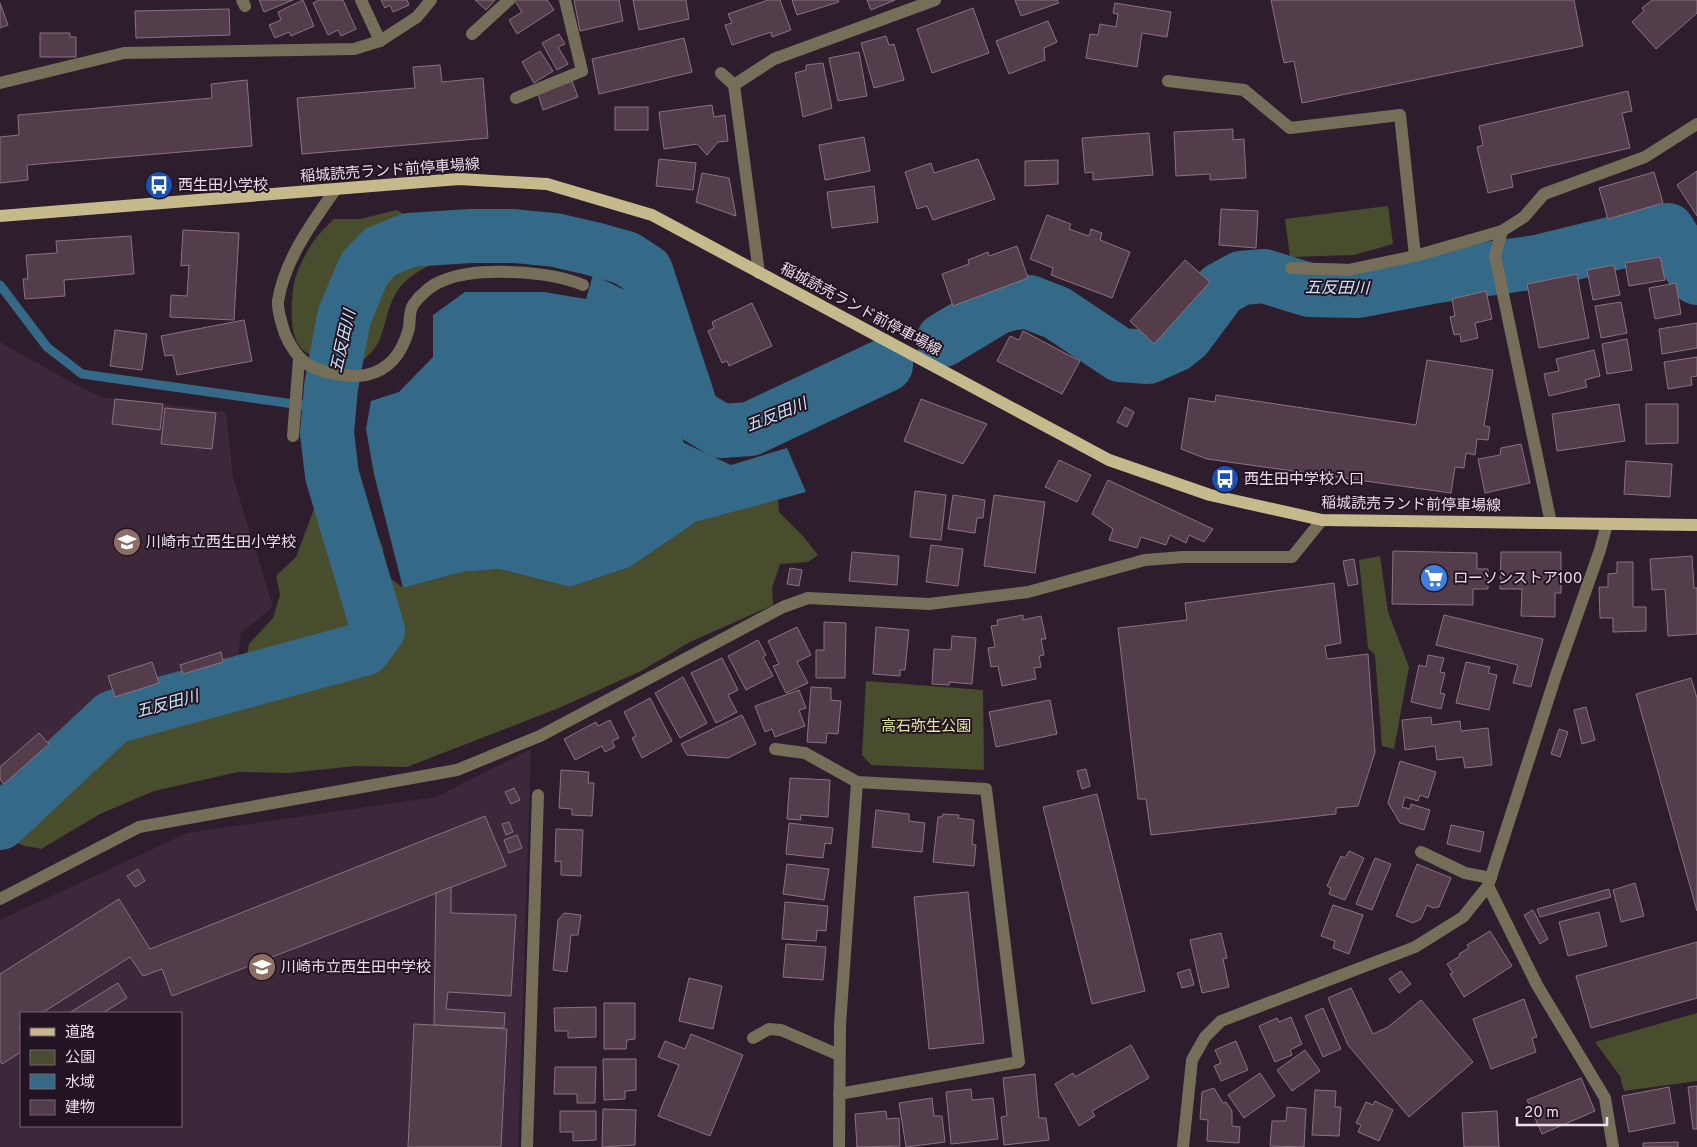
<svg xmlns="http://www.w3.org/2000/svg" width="1697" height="1147" font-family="Overpass,'Noto Sans JP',sans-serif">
	<rect width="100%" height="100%" fill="#2e1e2d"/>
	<!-- built -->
	<g fill="#3c273b" fill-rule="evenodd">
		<path d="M0 342 76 385 101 397 226 412 233 477 273 607 241 633 237 666 85 715 0 796Z"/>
		<path d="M531 749 518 1147H0V920L187 833 436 797ZM21 1013H181V1126H21Z"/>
	</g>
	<!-- green -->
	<g fill="#484d2d">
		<path d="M1388 206 1393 244 1354 255 1290 257 1285 219Z"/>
		<path d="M397 210 405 215 430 212 429 220 439 224 438 262C422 268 405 278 396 293 388 307 386 322 381 336 377 348 365 362 352 364 343 365 319 359 311 355 288 346 291 311 293 290 294 275 305 254 313 242 319 233 327 226 334 219H360Z"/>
		<path d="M346 430 356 461 365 508 383 548 384 573 403 588 462 572 499 569 570 587 630 567 696 522 778 499 779 512 803 536 818 555 808 562 780 564 772 588 773 605 690 642 641 671 559 708 407 767 356 766 289 773 238 772 154 791 100 814 41 849C34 847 24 847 18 843 6 836 0 822 0 809L83 734 89 724 244 674 249 644 273 618 280 595 276 576 296 557 314 509 308 446Z"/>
		<path d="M1380 556 1388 612 1409 667 1394 749 1382 746 1375 655 1368 648 1359 560Z"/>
		<path d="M866 681 983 690 984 770 871 765 862 755Z"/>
		<path d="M1697 1013V1081L1624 1091 1620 1076 1595 1042Z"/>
	</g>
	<!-- water -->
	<path fill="#346a87" d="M593 275 627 291 655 376 684 443 731 465 787 448 806 492 696 522 630 567 570 587 499 569 462 572 403 588 374 474 366 429 371 401 399 392 433 357V315L465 292H544L586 299Z"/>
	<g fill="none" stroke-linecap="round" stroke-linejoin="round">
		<!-- stream -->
		<path stroke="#346a87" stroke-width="9" d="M0 285 47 347 82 374 329 409"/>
		<!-- river -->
		<g stroke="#346a87" stroke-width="54">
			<path d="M943 340 998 307 1014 303 1029 302 1057 313 1120 355 1148 357 1175 345 1186 336 1221 289 1241 278 1264 276 1309 290 1358 291 1437 276 1537 262 1668 230 1697 278"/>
			<path d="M0 823 113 717 364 649 378 630 332 475 327 433 331 387 344 317 364 269 380 252 409 240 470 236H514L555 240 594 249 626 258 646 271 693 414 721 431 750 429 886 365"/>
		</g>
	</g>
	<!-- building -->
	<g fill="#533d4a" stroke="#8a7280">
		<path d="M259 0H293L264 12Z"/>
		<path d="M303 0 314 26 291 36 289 32 275 38 269 25 281 20 278 12Z"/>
		<path d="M319 0H343L356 29 341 36 338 30 328 35 313 3Z"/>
		<path d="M381 0H407L409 5 393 12 390 5 385 8Z"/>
		<path d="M475 0H495L486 10Z"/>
		<path d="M514 0H547L554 10 517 34 509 20 522 12Z"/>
		<path d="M574 0H619L623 21 580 31Z"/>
		<path d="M633 0H686L689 19 639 30Z"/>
		<path d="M768 0H780L791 30 772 37 771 32 732 45 725 25 732 23 728 14Z"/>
		<path d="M792 0H838L839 2 797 15Z"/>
		<path d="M867 0H895L871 10Z"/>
		<path d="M1015 0H1057L1059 3 1021 16Z"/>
		<path d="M1271 0H1574L1583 46 1302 103 1294 61 1284 63Z"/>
		<path d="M1652 0H1697V13L1656 49 1632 22 1644 11 1642 8Z"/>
		<path d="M0 3 8 25 0 28Z"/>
		<path d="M1115 3 1171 12 1167 37 1142 33 1137 67 1086 58 1090 34 1098 35 1100 24 1116 27 1118 14 1113 13Z"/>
		<path d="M973 8 989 53 932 73 917 29Z"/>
		<path d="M229 9 230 35 136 38 135 11Z"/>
		<path d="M1048 21 1057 42 1044 48 1045 60 1009 74 996 41Z"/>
		<path d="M40 33H70V37H76V57H40Z"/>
		<path d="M559 34 565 44 558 47 568 64 557 70 542 43Z"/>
		<path d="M886 36 889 45 894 44 904 80 874 88 861 43Z"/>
		<path d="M684 38 692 72 599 94 592 59Z"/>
		<path d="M540 51 553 71 534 83 522 62Z"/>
		<path d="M859 52 867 96 838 101 829 58Z"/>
		<path d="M823 63 832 108 803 117 795 73 806 70V65Z"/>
		<path d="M440 65 442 82 483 78 488 138 302 154 297 98 415 88 413 67Z"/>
		<path d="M247 80 252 146 27 165 28 180 0 183V137L19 135 18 115 212 98 211 84Z"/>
		<path d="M572 81 578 97 543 110 538 94Z"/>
		<path d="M1628 91 1632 111 1622 113 1630 148 1511 175 1513 187 1488 193 1477 147 1483 145 1479 126Z"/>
		<path d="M712 105 714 117 725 115 728 141 718 142 707 155 697 144 664 149 659 112Z"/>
		<rect x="615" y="107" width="33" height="23"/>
		<path d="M1233 129V140L1244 139 1246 178 1210 180V174L1176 176 1174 132Z"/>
		<path d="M1149 133 1153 175 1093 180V172L1085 173 1082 138Z"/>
		<path d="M864 137 870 171 825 180 819 145Z"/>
		<path d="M659 159 696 163 693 190 656 186Z"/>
		<path d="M978 159 995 199 933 220 927 206 917 209 905 172 931 163 934 173Z"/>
		<path d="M1058 160V184L1025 186V161Z"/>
		<path d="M1697 171V216L1677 185Z"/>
		<path d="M1654 172 1663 203 1608 219 1599 188Z"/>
		<path d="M702 173 729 178 736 216 696 202Z"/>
		<path d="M874 186 878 222 832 228 827 192Z"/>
		<path d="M1221 209 1258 211 1256 248 1219 245Z"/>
		<path d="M1047 215 1071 224 1069 229 1089 236 1091 229 1102 233 1100 240 1130 252 1112 298 1051 275 1053 268 1030 259Z"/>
		<path d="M183 230 239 233 234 320 170 317 171 295 187 296 189 265 181 266Z"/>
		<path d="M131 236 134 274 64 280 65 296 25 299 23 279H28L26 255 57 253 56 241Z"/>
		<path d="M1017 246 1028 278 953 306 942 274 969 264 968 260 988 252 989 256Z"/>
		<path d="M1660 257 1665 280 1629 286 1625 263Z"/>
		<path d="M1185 260 1210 282 1154 344 1130 321Z"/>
		<path d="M1614 265 1620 295 1593 300 1587 270Z"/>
		<path d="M1577 274 1589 338 1539 348 1527 284Z"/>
		<path d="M1676 283 1681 314 1655 319 1649 288Z"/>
		<path d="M1486 291 1492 319 1475 323 1478 338 1461 342 1460 334 1454 335 1450 317 1455 316 1452 299Z"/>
		<path d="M1621 302 1627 333 1601 338 1595 306Z"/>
		<path d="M752 303 772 346 729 366 727 361 722 363 708 331 714 328 712 322Z"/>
		<path d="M244 320 252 361 177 375 173 355 165 356 161 336Z"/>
		<path d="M1697 323V348L1662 354 1659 329Z"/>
		<path d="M115 330 147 334 142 370 110 366Z"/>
		<path d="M1023 331 1080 361 1062 394 997 361 1010 336 1019 340Z"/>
		<path d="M1627 339 1632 370 1607 374 1602 344Z"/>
		<path d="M1594 350 1600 376 1585 380 1587 387 1549 396 1544 374 1559 371 1556 359Z"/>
		<path d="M1697 357V376L1691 377 1692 385 1668 389 1664 362Z"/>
		<path d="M1427 360 1493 370 1484 426 1490 427 1488 440 1477 439 1475 455 1466 453 1464 468 1455 467 1451 493 1207 459 1181 449 1189 398 1215 402 1216 395 1416 425Z"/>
		<path d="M115 399 163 404 160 430 112 424Z"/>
		<path d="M921 399 987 424 963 464 904 441Z"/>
		<path d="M1619 404 1625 441 1557 451 1552 414Z"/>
		<path d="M1646 404H1678V443L1646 444Z"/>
		<path d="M1125 407 1134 412 1127 427 1117 422Z"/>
		<path d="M165 408 216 413 212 449 161 444Z"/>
		<path d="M1521 444 1530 483 1485 493 1478 459 1500 455 1501 448Z"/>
		<path d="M1059 460 1091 475 1077 502 1045 487Z"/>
		<path d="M1626 461 1672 464 1670 497 1624 494Z"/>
		<path d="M1108 480 1213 529 1204 542 1189 535 1186 543 1170 535 1166 545 1141 537 1137 548 1109 540 1113 529 1092 514Z"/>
		<path d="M915 491 946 495 941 540 910 537Z"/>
		<path d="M953 495 985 500 983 518H977L975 533 948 529Z"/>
		<path d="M994 495 1045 502 1035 573 984 566Z"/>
		<path d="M931 545 963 549 958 586 926 582Z"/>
		<path d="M1393 551 1477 553V569H1488V589H1473V605L1392 604Z"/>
		<path d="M852 552 899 556 897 585 849 581Z"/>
		<path d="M1501 552H1561V593H1555V617L1521 616 1522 589H1500Z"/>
		<path d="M1692 556 1694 588H1697V634L1668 636 1665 589 1652 590 1650 559Z"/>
		<path d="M1354 559 1358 584 1348 586 1343 561Z"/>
		<path d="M1617 562H1633V607H1646V631L1613 632V618H1600L1599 587H1608V574L1617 573Z"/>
		<path d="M790 568 802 570 799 586 787 584Z"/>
		<path d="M1334 583 1341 643 1325 646 1327 659 1368 654 1375 752 1358 806 1336 808V814L1151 835 1146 799H1138L1118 628 1187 620 1185 603Z"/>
		<path d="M1023 615V620L1041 616 1046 639H1041L1044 655 1039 656 1041 667 1034 668 1036 679 1002 686 998 666 991 667 988 648 995 647 991 626 998 625 997 620Z"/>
		<path d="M1444 615 1543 639 1531 687 1513 683 1518 665 1436 645Z"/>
		<path d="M824 622 846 623 845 678H816V650H824Z"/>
		<path d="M797 627 811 655 797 662 808 683 786 693 773 666 779 664 768 641Z"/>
		<path d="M876 627 909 630 905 670H900V676L873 674Z"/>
		<path d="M952 636 976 638 972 684 949 682V685L932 684 934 649 951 650Z"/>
		<path d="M758 640 766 655 763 657 773 676 746 690 728 656Z"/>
		<path d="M221 652 223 662 183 674 180 665Z"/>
		<path d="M1428 655 1444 658 1440 672 1445 673 1440 693 1445 694 1441 709 1411 702 1419 665 1426 667Z"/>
		<path d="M722 658 738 690 728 695 737 712 716 723 691 673Z"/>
		<path d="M152 662 159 683 115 697 108 676Z"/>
		<path d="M1466 662 1490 667 1488 673 1497 675 1489 710 1456 703Z"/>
		<path d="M683 677 707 723 680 738 655 693Z"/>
		<path d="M1691 678 1697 698V911L1636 694Z"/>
		<path d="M811 687 831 688V700L841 701 838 734 827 733 826 743 807 742Z"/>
		<path d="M799 690 806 708 799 710 805 726 775 737 772 729 765 732 755 706Z"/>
		<path d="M650 698 672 741 642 758 632 738 636 736 624 712Z"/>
		<path d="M1050 700 1057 734 996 747 989 712Z"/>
		<path d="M1586 707 1595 740 1582 744 1574 710Z"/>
		<path d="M742 715 756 744 728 758 687 755 681 744Z"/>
		<path d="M1431 717 1432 725 1460 721 1461 731 1488 728 1492 765 1465 768 1463 757 1437 760 1435 746 1405 750 1402 720Z"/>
		<path d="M610 720 619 738 612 741 615 747 605 752 602 746 575 760 564 739 596 722 598 726Z"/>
		<path d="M1559 729 1568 732 1560 757 1551 754Z"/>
		<path d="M39 733 49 744 4 784 0 779V767Z"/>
		<path d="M1400 761 1436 772 1428 798 1420 795 1418 801 1405 797 1402 807 1410 809 1411 804 1430 810 1424 830 1400 823 1388 803Z"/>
		<path d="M1086 769 1090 786 1082 789 1077 771Z"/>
		<path d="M561 770 589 772 588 783H594L592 816 572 815V809L559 808Z"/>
		<path d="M790 778 830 780 828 817 800 815 801 820 787 819Z"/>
		<path d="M514 788 520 800 511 804 505 792Z"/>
		<path d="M1097 794 1145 991 1092 1004 1043 807Z"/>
		<path d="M876 810 909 814V821L925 823 922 852 872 847Z"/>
		<path d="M943 814 959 815 958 818 974 820 972 844 976 845 974 866 933 862 938 817H942Z"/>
		<path d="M485 816 506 866 172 996 162 969 143 976 130 957 42 1013H21V1026L19 1027 21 1030V1052L2 1064 0 1061V974L119 899 150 949Z"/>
		<path d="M509 822 513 832 506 835 502 824Z"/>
		<path d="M789 823 833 828 831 844 825 843 823 858 786 854Z"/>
		<path d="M1451 825 1484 832 1480 852 1447 844Z"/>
		<path d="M556 829 583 830 581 876 561 875V861L555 862Z"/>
		<path d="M517 835 522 848 509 853 504 840Z"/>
		<path d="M1349 851 1364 858 1345 900 1329 894 1331 888 1327 886 1341 856 1345 858Z"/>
		<path d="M1375 858 1391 864 1372 910 1356 904Z"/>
		<path d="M787 864 829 869 824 900 783 894Z"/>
		<path d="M1417 864 1451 878 1439 907 1433 908 1427 905 1421 919 1413 923 1396 916Z"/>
		<path d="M138 869 145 881 135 887 127 876Z"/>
		<path d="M1635 883 1644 916 1621 922 1613 890Z"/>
		<path d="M451 887V913L516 915 511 996 448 992 446 1009 505 1013 504 1028 434 1025 436 893Z"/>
		<path d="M1609 889 1611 897 1540 917 1537 909Z"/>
		<path d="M968 892 984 1043 929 1049 914 897Z"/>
		<path d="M785 902 828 906 826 931 817 930 816 941 782 939Z"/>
		<path d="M1333 905 1363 915 1349 954 1333 948 1335 941 1321 936Z"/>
		<path d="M1533 910 1548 939 1540 944 1524 915Z"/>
		<path d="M1599 912 1607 946 1568 956 1559 922Z"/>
		<path d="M564 913 581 915 578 935H571L567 972 553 970 558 920Z"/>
		<path d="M1490 931 1512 966 1464 997 1450 974 1453 973 1447 964 1460 956 1459 954 1469 948 1467 945Z"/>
		<path d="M1221 933 1227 958 1223 959 1229 987 1202 993 1190 940Z"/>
		<path d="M1697 942V998L1591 1028 1576 976Z"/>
		<path d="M786 944 826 947 823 980 783 977Z"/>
		<path d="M1190 969 1194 985 1182 988 1177 973Z"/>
		<path d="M1401 971 1411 984 1399 993 1389 979Z"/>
		<path d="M689 978 722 986 713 1029 679 1021Z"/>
		<path d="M118 983 127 998 103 1013H69Z"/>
		<path d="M1351 988 1373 1034 1388 1027 1421 1000 1473 1062 1409 1117 1348 1045 1328 998Z"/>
		<path d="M1524 999 1537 1037 1532 1038 1536 1052 1491 1069 1473 1019Z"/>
		<path d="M604 1003H635V1039L627 1040 626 1049H604Z"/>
		<path d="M596 1007V1037L568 1038V1031H555L554 1008Z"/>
		<path d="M1323 1008 1341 1049 1323 1057 1305 1016Z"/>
		<path d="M1291 1017 1302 1044 1290 1050 1292 1055 1275 1062 1259 1026 1277 1018 1279 1022Z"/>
		<path d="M414 1024 507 1029 501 1147H408Z"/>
		<path d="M691 1034 743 1055 710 1136 658 1116 679 1065 658 1057 665 1041 685 1049Z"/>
		<path d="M1236 1041 1248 1070 1221 1081 1214 1066 1221 1063 1215 1050Z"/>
		<path d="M1131 1045 1149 1078 1092 1111 1095 1116 1079 1126 1055 1084 1073 1073 1075 1077Z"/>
		<path d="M1305 1050 1320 1071 1292 1091 1277 1070Z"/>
		<path d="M603 1059H636V1090L625 1091V1099L604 1100Z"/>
		<path d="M555 1067H596L595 1103H577V1094H554Z"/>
		<path d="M1260 1073 1275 1096 1244 1118 1228 1095Z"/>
		<path d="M1035 1074 1039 1118H1046L1049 1140 1004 1145 1001 1117 1007 1116 1003 1078Z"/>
		<path d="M1581 1078 1595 1111 1542 1134 1527 1100Z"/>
		<path d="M1697 1086V1129H1693L1688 1087Z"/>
		<path d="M1669 1087 1675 1123 1629 1132 1622 1096Z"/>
		<path d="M1214 1088 1223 1103 1226 1102 1232 1111V1126L1240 1127 1239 1143 1207 1141 1208 1120 1200 1119 1202 1092Z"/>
		<path d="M971 1089 972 1100 993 1098 998 1139 951 1144 946 1092Z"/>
		<path d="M1315 1090 1336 1091 1335 1107H1341L1339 1136 1312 1135Z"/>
		<path d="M932 1098 934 1116H942L945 1142 906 1147 899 1103Z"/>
		<path d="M1375 1101 1393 1110 1379 1141 1358 1132 1361 1125 1356 1123 1366 1102 1373 1105Z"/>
		<path d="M1287 1107 1306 1109 1304 1147 1270 1146 1272 1121H1286Z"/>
		<path d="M603 1109 636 1110 635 1145 602 1147Z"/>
		<path d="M560 1111H596V1140L573 1141V1132H560Z"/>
		<path d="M886 1111 887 1119 899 1118 900 1146 857 1147 855 1114Z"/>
		<path d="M1497 1111 1499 1147H1464L1462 1113Z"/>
		<path d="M1678 1142V1147H1643V1143Z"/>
	</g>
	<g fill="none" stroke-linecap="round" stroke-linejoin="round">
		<!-- minor -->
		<g stroke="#756f59" stroke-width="12">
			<path d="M242 0 245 6"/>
			<path d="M361 0 380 41"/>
			<path d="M472 34 509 0"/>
			<path d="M721 73 734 85 759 273"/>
			<path d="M1168 81 1244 90 1290 128 1400 115 1415 256"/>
			<path d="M0 83 124 53 354 49 380 41 417 17 431 0"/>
			<path d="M734 85 774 59 935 0"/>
			<path d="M516 98 582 71 565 0"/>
			<path d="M335 190C312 223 285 259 278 301 277 311 282 324 285 334 290 346 296 356 307 364 322 373 348 378 366 375 391 370 403 351 409 328 410 321 409 311 413 305 419 296 431 285 442 281 476 266 550 271 583 285"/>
			<path d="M1502 231 1495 256 1551 523"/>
			<path d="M1291 268 1348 270 1415 256 1502 231 1524 217 1544 194 1645 157 1697 124"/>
			<path d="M293 436 299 359"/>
			<path d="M775 749 805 753 857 782 986 789 1019 1062 839 1094"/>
			<path d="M1421 852 1465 873 1491 878"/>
			<path d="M1488 886 1537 985 1605 1098 1613 1147"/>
			<path d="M0 899 139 827 457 770 540 736 783 607 808 598 929 604 1028 592 1145 560 1183 557H1292L1322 520"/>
			<path d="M753 1038 769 1029 781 1030 839 1055"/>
			<path d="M527 1147 538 795"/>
			<path d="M839 1147 840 1025 857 782"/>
			<path d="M1183 1147 1192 1060 1205 1037 1221 1021 1415 947 1463 917 1488 886 1556 675 1600 550 1607 524"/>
		</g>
		<!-- major -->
		<path stroke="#c6ba8d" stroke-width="12" d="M0 216 459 179 547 184 652 215 1109 460 1210 495 1322 520 1697 525"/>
	</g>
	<!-- icons -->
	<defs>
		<symbol id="bus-disc" viewBox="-11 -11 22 22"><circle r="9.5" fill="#1a4fb4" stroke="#241423"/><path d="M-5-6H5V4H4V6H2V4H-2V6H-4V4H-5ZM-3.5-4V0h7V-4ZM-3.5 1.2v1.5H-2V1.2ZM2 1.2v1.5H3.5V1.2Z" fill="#fff"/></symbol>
		<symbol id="school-disc" viewBox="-11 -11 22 22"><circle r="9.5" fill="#8d6e63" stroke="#241423"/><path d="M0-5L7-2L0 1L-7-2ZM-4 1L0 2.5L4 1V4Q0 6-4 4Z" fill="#fff"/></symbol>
		<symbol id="supermarket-disc" viewBox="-11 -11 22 22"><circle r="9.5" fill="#3f7fe0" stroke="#241423"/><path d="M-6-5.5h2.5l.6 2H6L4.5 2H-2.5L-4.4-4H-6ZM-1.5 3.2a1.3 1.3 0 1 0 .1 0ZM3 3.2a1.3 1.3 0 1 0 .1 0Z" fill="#fff"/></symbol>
	</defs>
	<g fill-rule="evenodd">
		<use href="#bus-disc" x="143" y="169" width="32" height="32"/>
		<use href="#bus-disc" x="1209" y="463" width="32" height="32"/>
		<use href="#school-disc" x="111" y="526" width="32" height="32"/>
		<use href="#supermarket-disc" x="1418" y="562" width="32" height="32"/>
		<use href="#school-disc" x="246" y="951" width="32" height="32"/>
	</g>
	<g text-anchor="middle" stroke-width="4" stroke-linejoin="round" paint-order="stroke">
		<!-- street labels -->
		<g font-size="15" fill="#e9dee9" stroke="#241423">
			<text transform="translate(390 170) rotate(-4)" y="5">稲城読売ランド前停車場線</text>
			<text transform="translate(861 309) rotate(28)" y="5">稲城読売ランド前停車場線</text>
			<text transform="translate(1411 504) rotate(1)" y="5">稲城読売ランド前停車場線</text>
		</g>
		<!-- poi labels -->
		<g font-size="15" fill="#e9dee9" stroke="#241423" text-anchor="start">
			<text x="178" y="190">西生田小学校</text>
			<text x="1244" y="484">西生田中学校入口</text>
			<text x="146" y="547">川崎市立西生田小学校</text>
			<text x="1453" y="583">ローソンストア100</text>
			<text x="281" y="972">川崎市立西生田中学校</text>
		</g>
		<!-- park labels -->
		<g font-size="15" fill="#dfe999" stroke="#241423">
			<text x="926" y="731">高石弥生公園</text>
		</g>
		<!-- water labels -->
		<g font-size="16" font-style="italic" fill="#c8e8fa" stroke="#241423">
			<text transform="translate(1337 287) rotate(1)" y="6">五反田川</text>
			<text transform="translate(342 341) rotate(-77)" y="6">五反田川</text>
			<text transform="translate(776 414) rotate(-22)" y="6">五反田川</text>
			<text transform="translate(167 703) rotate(-15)" y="6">五反田川</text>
		</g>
	</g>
	<!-- legend -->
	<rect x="20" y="1012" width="162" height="115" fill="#241423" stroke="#736572"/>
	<rect x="30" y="1028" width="25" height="8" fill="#c6ba8d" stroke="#736572"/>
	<text x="65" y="1037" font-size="15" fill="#e9dee9">道路</text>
	<rect x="30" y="1050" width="25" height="15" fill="#484d2d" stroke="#736572"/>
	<text x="65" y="1062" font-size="15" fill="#e9dee9">公園</text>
	<rect x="30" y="1074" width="25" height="15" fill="#346a87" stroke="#736572"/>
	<text x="65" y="1087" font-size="15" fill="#e9dee9">水域</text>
	<rect x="30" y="1100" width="25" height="15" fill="#533d4a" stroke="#736572"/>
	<text x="65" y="1112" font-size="15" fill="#e9dee9">建物</text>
	<!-- scale -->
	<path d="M1517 1117v8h90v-8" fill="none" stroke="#e9dee9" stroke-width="2.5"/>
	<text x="1524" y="1117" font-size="15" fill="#e9dee9" stroke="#241423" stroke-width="4" paint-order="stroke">20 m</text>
</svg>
